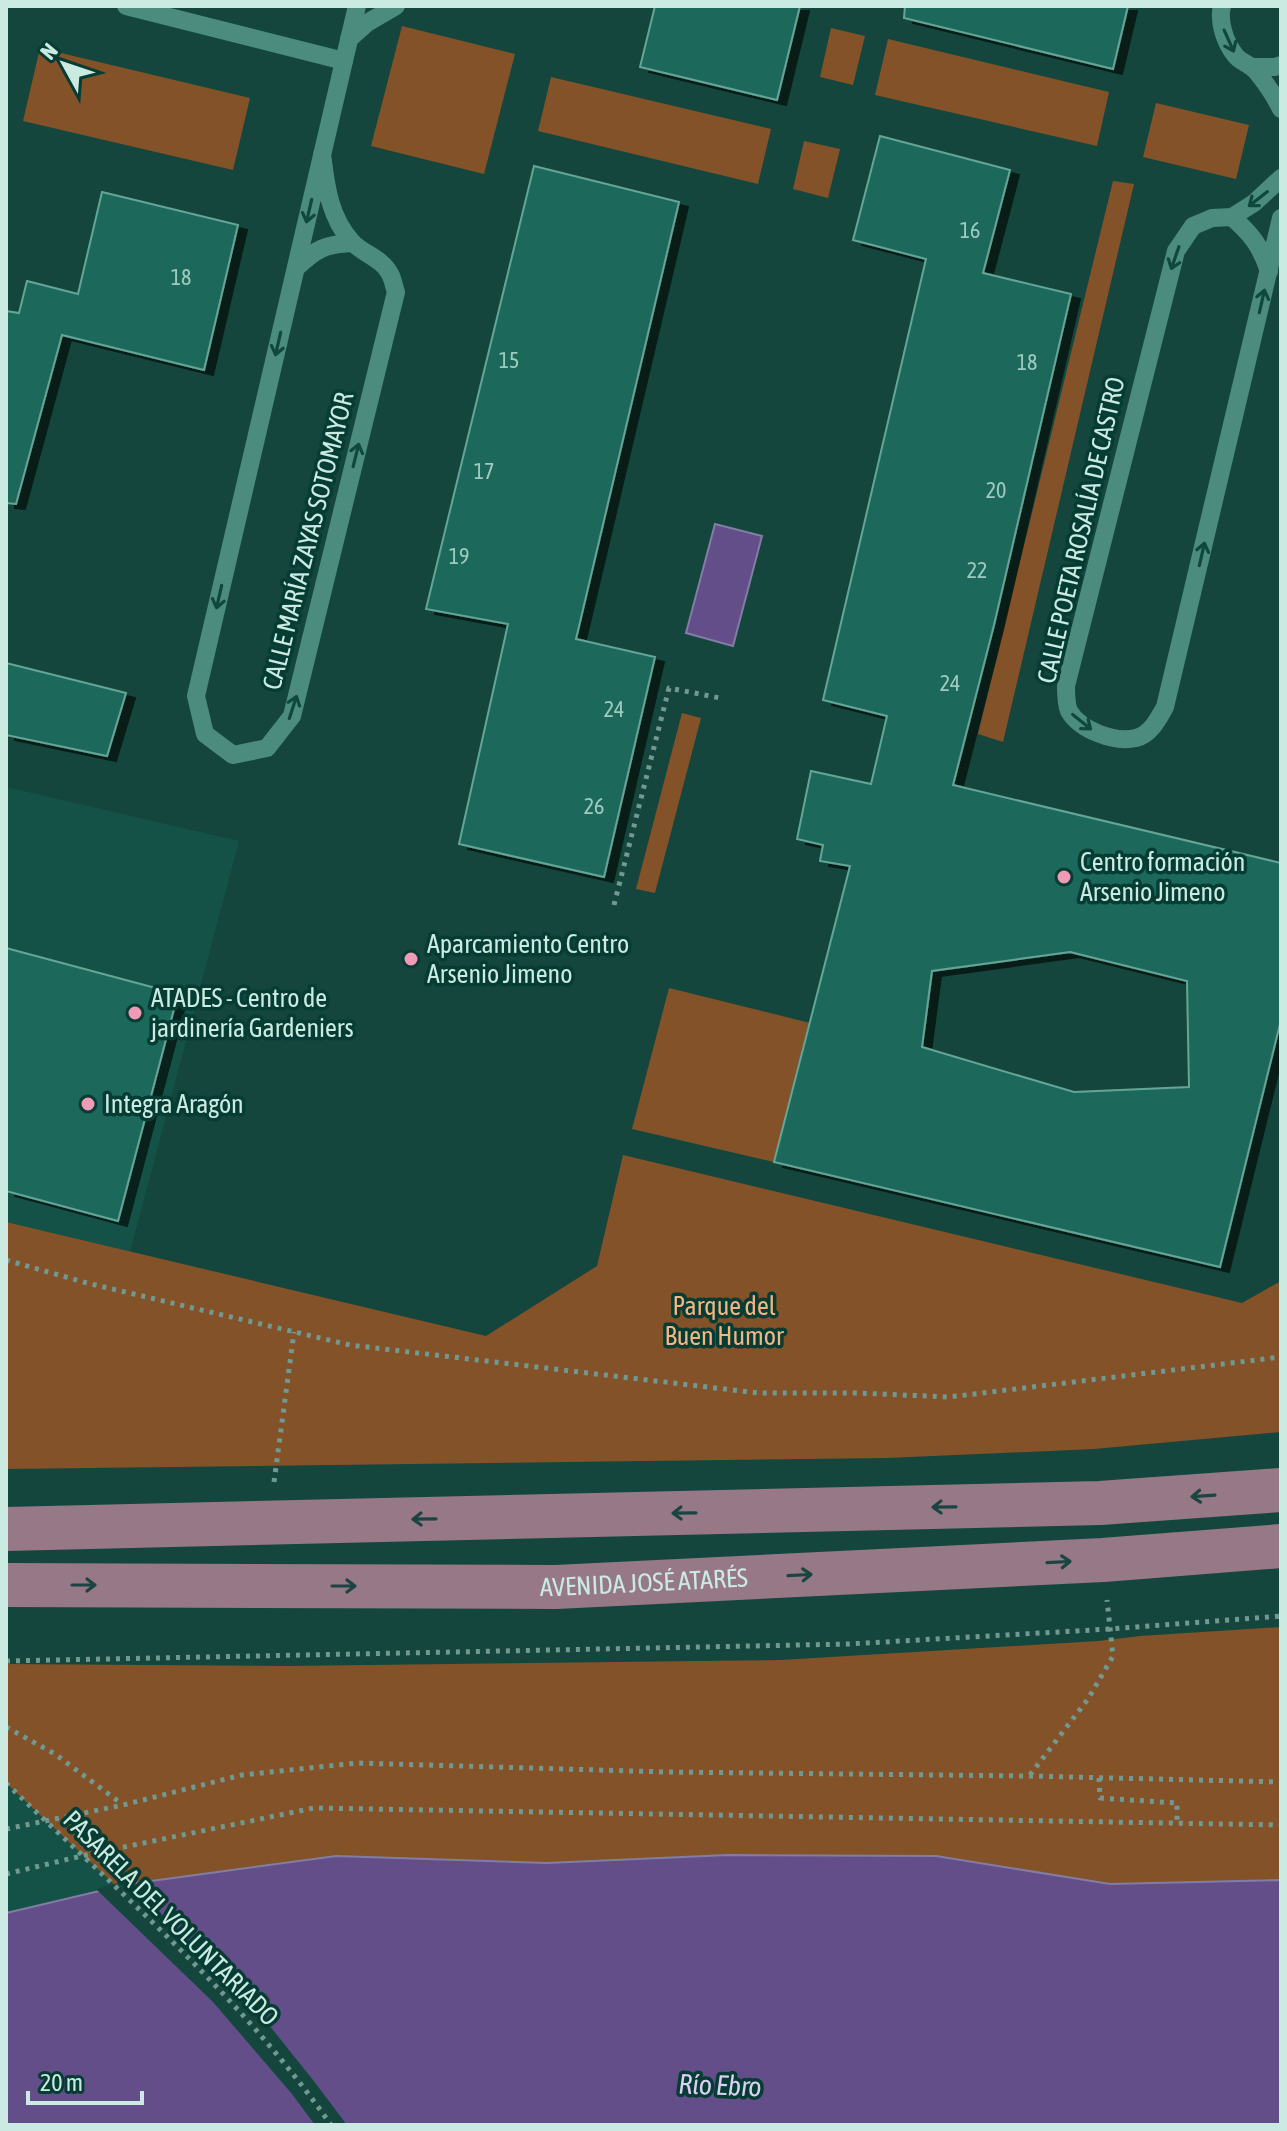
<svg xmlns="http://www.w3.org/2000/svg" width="1287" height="2131" font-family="'Asap Condensed',sans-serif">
	<defs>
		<filter id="shadow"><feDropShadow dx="9" dy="5" stdDeviation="0" flood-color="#0009"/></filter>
	</defs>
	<rect width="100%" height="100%" fill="#14463d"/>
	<!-- built -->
	<g fill="#145247">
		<path d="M6 787 239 841 130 1252 6 1222Z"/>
		<path d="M6 1783 41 1816 117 1887 6 1913Z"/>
	</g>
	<!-- green -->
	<g fill="#845228">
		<path d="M402 26 515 54 484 174 371 146Z"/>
		<path d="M831 28 865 36 853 85 820 77Z"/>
		<path d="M888 39 1109 92 1097 146 875 95Z"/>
		<path d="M40 48 250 98 233 170 23 121Z"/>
		<path d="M551 77 771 129 758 184 538 131Z"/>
		<path d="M1156 103 1249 125 1236 179 1143 157Z"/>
		<path d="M804 141 840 149 828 198 793 189Z"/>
		<path d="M1113 181 1134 184 1003 742 978 734Z"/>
		<path d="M682 713 701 718 655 893 636 889Z"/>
		<path d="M669 988 810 1023 774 1162 632 1129Z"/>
		<path d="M623 1155 1242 1303 1281 1281V1432L1094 1449 887 1458 6 1469V1222L486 1336 597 1266Z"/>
		<path d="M1281 1627V1880L1110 1884 936 1856 728 1855 547 1863 336 1856 117 1887 6 1783V1664L288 1666 781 1660 1098 1641 1140 1636Z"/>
	</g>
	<!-- water -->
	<g fill="#634e89" stroke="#827da4" stroke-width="2">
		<path d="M715 524 762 536 733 646 686 633Z"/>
		<path d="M728 1855 936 1856 1110 1884 1281 1880V2125H6V1913L129 1884 336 1856 547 1863Z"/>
	</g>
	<!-- pier -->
	<path fill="#14463d" d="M126 1881 201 1953 269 2025 313 2080 347 2125H315L292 2094 213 2002 96 1889Z"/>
	<!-- building -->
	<g fill="#1c695c" stroke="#65a597" stroke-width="2" fill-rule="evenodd" filter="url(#shadow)">
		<path d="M655 6H800L777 100 640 67Z"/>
		<path d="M905 6H1128L1113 69 904 18Z"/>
		<path d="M880 136 1010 170 983 273 1071 294 994 625 953 785 1281 863V1020L1220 1267 774 1162 850 866 820 861 823 845 797 839 811 771 871 784 887 716 823 700 926 259 853 240ZM1070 952 1187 981 1189 1087 1074 1092 922 1047 932 971Z"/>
		<path d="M534 166 679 202 576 639 655 657 604 877 459 844 508 624 426 609Z"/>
		<path d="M102 192 238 225 204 370 62 335 16 504 6 503V311L19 313 27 281 78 294Z"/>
		<path d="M6 663 126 693 107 756 6 735Z"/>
		<path d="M6 948 178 994 118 1221 6 1191Z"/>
	</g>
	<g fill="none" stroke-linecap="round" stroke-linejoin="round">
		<!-- path -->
		<g stroke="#719990" stroke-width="5" stroke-dasharray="4 6" stroke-linecap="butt">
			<path d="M614 905 669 688 720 698"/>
			<path d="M6 1260 87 1283 350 1345 758 1393H857L949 1397 1281 1357"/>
			<path d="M274 1482 294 1332"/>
			<path d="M6 1661 849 1644 1110 1629 1281 1616"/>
			<path d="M6 1727 55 1754 122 1804"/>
			<path d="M1030 1775 1088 1699 1113 1656 1107 1600"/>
			<path d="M1099 1778 1100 1798 1177 1803V1822"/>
			<path d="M6 1783C119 1892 241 1996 331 2125"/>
			<path d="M6 1829 123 1805 242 1775 357 1763 667 1772 1029 1776 1281 1782"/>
			<path d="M6 1874 90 1854 314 1808 1281 1825"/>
		</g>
		<!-- service -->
		<g stroke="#4c8c7f" stroke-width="18">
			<path d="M126 6 344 61"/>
			<path d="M1222 6C1218 22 1225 42 1235 55 1240 62 1250 64 1256 71 1266 83 1274 95 1281 109"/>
			<path d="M349 39 367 23 396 6"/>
			<path d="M1253 67H1275L1281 65"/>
			<path d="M322 154C326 185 329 217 352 242 363 254 382 258 390 274 393 279 394 287 396 292L292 716 267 748 233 755 205 734 196 696 344 61 357 6"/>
			<path d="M1281 178 1254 203 1232 217 1212 218 1193 226 1176 251 1066 686C1066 694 1066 704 1069 711 1080 730 1114 743 1136 738 1151 734 1158 719 1165 707L1281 218"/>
			<path d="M1232 217C1252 235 1260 245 1269 271"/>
			<path d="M296 268C316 249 325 244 353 243"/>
		</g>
		<!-- primary -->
		<g stroke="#977887" stroke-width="44">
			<path d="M6 1529 1100 1503 1281 1490"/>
			<path id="s1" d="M6 1585 556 1587 1103 1560 1281 1546"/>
		</g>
	</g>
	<!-- one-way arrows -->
	<defs><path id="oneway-shaft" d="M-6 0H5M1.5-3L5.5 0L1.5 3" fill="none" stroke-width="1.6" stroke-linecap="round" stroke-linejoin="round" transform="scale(2)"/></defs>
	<g stroke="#10483e">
		<use href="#oneway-shaft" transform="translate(1229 41) rotate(66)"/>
		<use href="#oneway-shaft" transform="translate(1258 199) rotate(142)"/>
		<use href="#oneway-shaft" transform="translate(309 211) rotate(103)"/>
		<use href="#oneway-shaft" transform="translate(1175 258) rotate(109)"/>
		<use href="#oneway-shaft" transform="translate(1262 301) rotate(-77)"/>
		<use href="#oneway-shaft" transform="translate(278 344) rotate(103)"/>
		<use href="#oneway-shaft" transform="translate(356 455) rotate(-76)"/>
		<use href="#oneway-shaft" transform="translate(1202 554) rotate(-77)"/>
		<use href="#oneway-shaft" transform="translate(219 597) rotate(103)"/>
		<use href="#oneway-shaft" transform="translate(293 707) rotate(-72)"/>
		<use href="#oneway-shaft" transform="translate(1082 722) rotate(39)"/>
	</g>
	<g stroke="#1b4540">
		<use href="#oneway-shaft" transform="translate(1203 1496) rotate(176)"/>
		<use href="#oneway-shaft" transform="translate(944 1507) rotate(179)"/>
		<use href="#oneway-shaft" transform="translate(684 1513) rotate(179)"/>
		<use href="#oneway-shaft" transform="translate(424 1519) rotate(179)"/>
		<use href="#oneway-shaft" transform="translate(1059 1562) rotate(-3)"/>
		<use href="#oneway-shaft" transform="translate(800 1575) rotate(-3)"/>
		<use href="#oneway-shaft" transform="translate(84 1585)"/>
		<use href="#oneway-shaft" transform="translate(344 1586)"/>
	</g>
	<!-- markers -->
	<g fill="#f09ab6" stroke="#053c33" stroke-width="3">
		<circle cx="1064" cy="877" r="8"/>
		<circle cx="411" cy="959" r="8"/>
		<circle cx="135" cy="1013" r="8"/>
		<circle cx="88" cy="1104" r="8"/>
	</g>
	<g text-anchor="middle" stroke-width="7" stroke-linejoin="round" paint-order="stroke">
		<!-- number labels -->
		<g font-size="22" fill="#9fcac0">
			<text x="970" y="238">16</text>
			<text x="181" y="285">18</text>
			<text x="509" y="368">15</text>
			<text x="1027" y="370">18</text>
			<text x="484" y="479">17</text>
			<text x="996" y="498">20</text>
			<text x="459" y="564">19</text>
			<text x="977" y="578">22</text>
			<text x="950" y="691">24</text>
			<text x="614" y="717">24</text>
			<text x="594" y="814">26</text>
		</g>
		<!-- street labels -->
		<g font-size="26" fill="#cbeae2" stroke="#053c33">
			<text transform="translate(1081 530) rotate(-77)" y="9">CALLE POETA ROSALÍA DE CASTRO</text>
			<text transform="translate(308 541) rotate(-76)" y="9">CALLE MARÍA ZAYAS SOTOMAYOR</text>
			<text dy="9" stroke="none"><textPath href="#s1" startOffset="638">AVENIDA JOSÉ ATARÉS</textPath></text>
			<text transform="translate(171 1918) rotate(45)" y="9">PASARELA DEL VOLUNTARIADO</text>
		</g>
		<!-- poi labels -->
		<g font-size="26" fill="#cbeae2" stroke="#053c33" text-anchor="start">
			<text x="1080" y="871">Centro formación<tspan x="1080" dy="30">Arsenio Jimeno</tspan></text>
			<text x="427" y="953">Aparcamiento Centro<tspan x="427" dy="30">Arsenio Jimeno</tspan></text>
			<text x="151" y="1007">ATADES - Centro de<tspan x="151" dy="30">jardinería Gardeniers</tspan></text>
			<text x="104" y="1113">Integra Aragón</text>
		</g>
		<!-- park labels -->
		<g font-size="26" fill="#f5b582" stroke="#053c33">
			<text x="724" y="1315">Parque del<tspan x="724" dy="30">Buen Humor</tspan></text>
		</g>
		<!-- water labels -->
		<g font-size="28" font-style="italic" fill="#dad0f4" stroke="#053c33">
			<text transform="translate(720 2085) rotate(2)" y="10">Río Ebro</text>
		</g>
	</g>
	<!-- border -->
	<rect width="1287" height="2131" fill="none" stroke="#cbeae2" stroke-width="16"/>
	<!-- north arrow -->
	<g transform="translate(64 64) rotate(310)" stroke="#053c33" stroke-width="6" paint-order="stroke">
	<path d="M0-6L14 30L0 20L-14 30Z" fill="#cbeae2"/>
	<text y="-12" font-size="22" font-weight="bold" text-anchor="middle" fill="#cbeae2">N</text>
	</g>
	<!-- scale -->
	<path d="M28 2091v12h114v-12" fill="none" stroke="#cbeae2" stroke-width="4"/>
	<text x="40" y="2091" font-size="24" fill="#cbeae2" stroke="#053c33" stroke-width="6" paint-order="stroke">20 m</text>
</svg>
